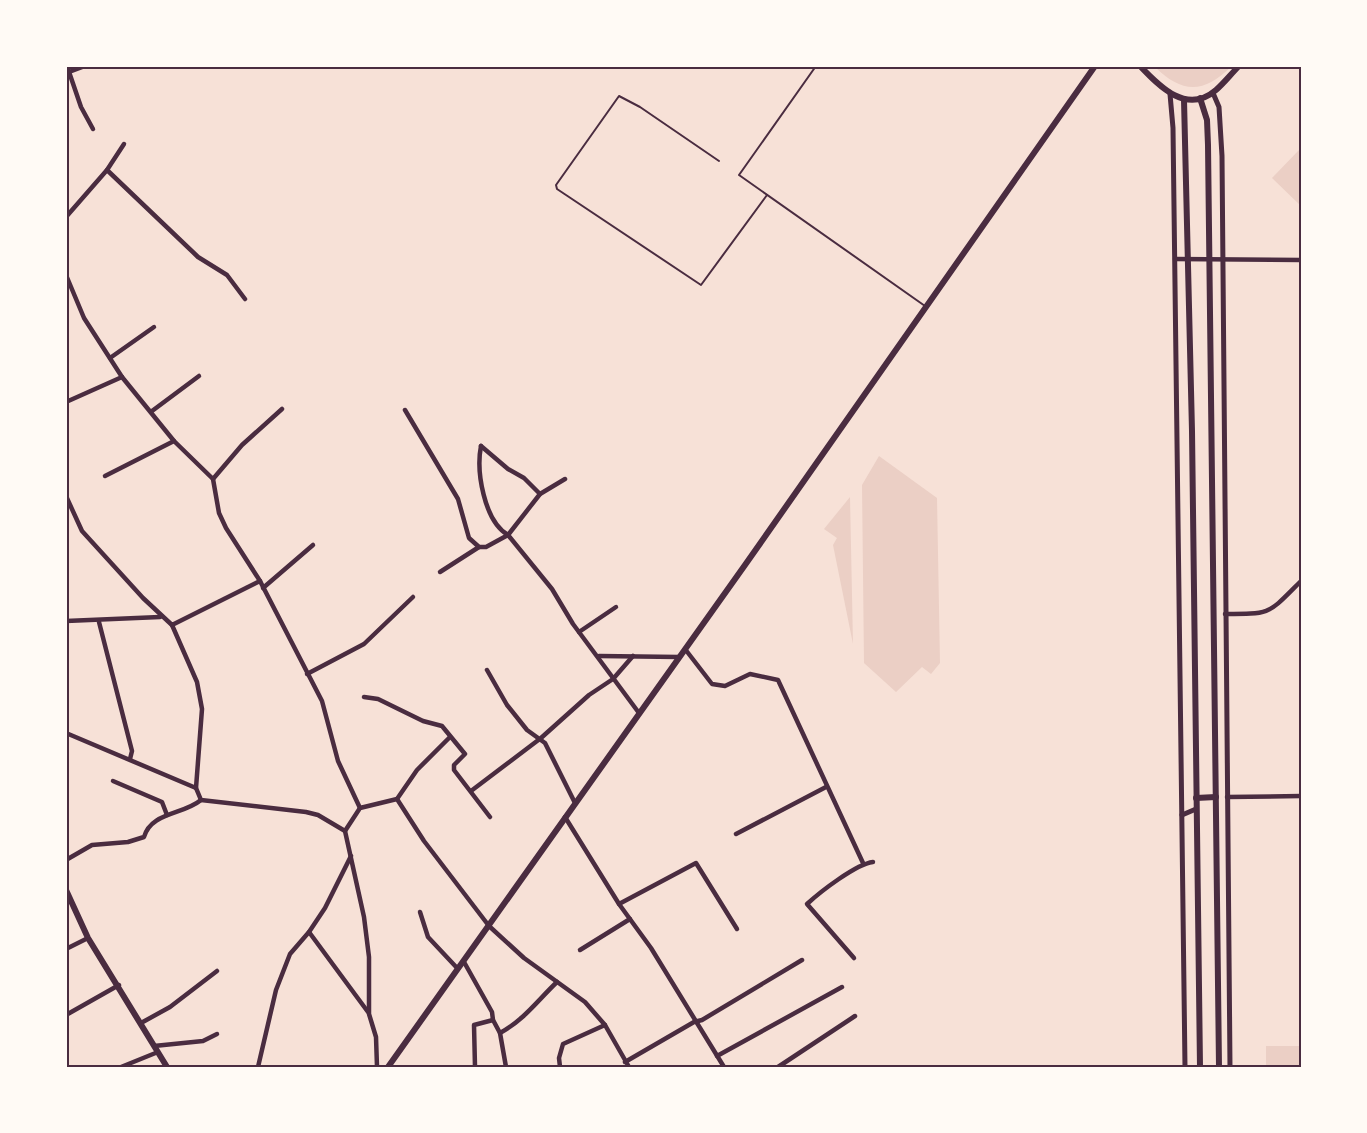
<svg xmlns="http://www.w3.org/2000/svg" width="1367" height="1133" font-family="Ubuntu,sans-serif">
	<rect width="100%" height="100%" fill="#f7e1d7"/>
	<!-- green -->
	<g fill="#ebcfc5">
		<path d="M1154 66H1232C1204 93 1183 95 1154 66Z"/>
		<path d="M1301 148V206L1272 178Z"/>
		<path d="M879 456 937 498 940 663 931 674 922 667 896 692 864 663 862 485Z"/>
		<path d="M850 497 853 644 833 545 837 538 824 529Z"/>
		<rect x="1266" y="1046" width="35" height="21"/>
	</g>
	<g fill="none" stroke-linecap="round" stroke-linejoin="round">
		<!-- service -->
		<g stroke="#4a2c40" stroke-width="2">
			<path d="M816 66 739 175 925 306"/>
			<path d="M719 161 640 107 619 96 556 185 557 189 701 285 767 195"/>
		</g>
		<!-- minor -->
		<g stroke="#4a2c40" stroke-width="4.5">
			<path d="M67 66 81 107 93 129"/>
			<path d="M69 72 85 66"/>
			<path d="M107 170 198 257 227 275 245 299"/>
			<path d="M66 217 107 170 124 144"/>
			<path d="M1175 259 1301 260"/>
			<path d="M66 275 84 318 122 377 174 441 213 479 219 513 226 528 260 581 322 701 338 761 360 808"/>
			<path d="M110 358 154 327"/>
			<path d="M66 402 122 377"/>
			<path d="M405 410 458 499 469 538 479 547H486L508 535C484 521 476 471 481 446"/>
			<path d="M152 411 199 376"/>
			<path d="M481 446 508 469 524 478 540 494"/>
			<path d="M105 476 174 441"/>
			<path d="M213 479 242 445 282 409"/>
			<path d="M565 479 540 494 508 535 552 589 573 624 639 713"/>
			<path d="M66 496 82 531 143 598 172 625 260 581"/>
			<path d="M440 572 479 547"/>
			<path d="M263 588 313 545"/>
			<path d="M1225 614C1272 614 1268 614 1301 581"/>
			<path d="M66 621 160 617"/>
			<path d="M99 622 132 751 130 759"/>
			<path d="M172 625 197 682 202 709 196 788"/>
			<path d="M579 632 616 607"/>
			<path d="M685 649 712 684 725 686 750 674 778 680 863 863"/>
			<path d="M599 656 679 657"/>
			<path d="M487 670 507 705 527 730 545 743 575 803"/>
			<path d="M307 674 364 644 413 597"/>
			<path d="M364 697 378 699 423 721 442 726 465 754 454 765V770L490 817"/>
			<path d="M66 733 196 788 201 800 306 812 318 815 345 831"/>
			<path d="M113 781 162 802 167 815"/>
			<path d="M471 791 541 738 589 695 613 679 633 656"/>
			<path d="M1227 797 1301 796"/>
			<path d="M397 799 424 841 489 926 524 958 585 1002 605 1025 629 1067"/>
			<path d="M565 817 619 904 651 948 724 1067"/>
			<path d="M736 834 826 787"/>
			<path d="M66 860 92 845 128 842 144 837C151 812 183 815 201 800"/>
			<path d="M619 904 696 863 737 929"/>
			<path d="M420 912 428 937 458 969"/>
			<path d="M309 932 368 1012"/>
			<path d="M66 949 88 938"/>
			<path d="M580 950 630 919"/>
			<path d="M854 958 807 904C820 892 856 864 873 862"/>
			<path d="M464 962 492 1012 493 1020 500 1033 506 1067"/>
			<path d="M66 1015 119 985"/>
			<path d="M141 1023 170 1007 217 971"/>
			<path d="M500 1033C524 1020 538 1000 557 982"/>
			<path d="M154 1046 203 1041 217 1034"/>
			<path d="M717 1056 842 987"/>
			<path d="M625 1062 694 1022 702 1020 802 960"/>
			<path d="M121 1067 158 1052"/>
			<path d="M258 1067 276 990 290 954 309 932 325 908 351 856"/>
			<path d="M377 1067 376 1037 369 1014V957L364 917 345 831 360 808 397 799 417 770 450 737"/>
			<path d="M475 1067 474 1025 493 1020"/>
			<path d="M560 1067 559 1058 563 1044 605 1025"/>
			<path d="M778 1067 855 1016"/>
		</g>
		<!-- tertiary -->
		<g stroke="#4a2c40" stroke-width="5">
			<path d="M1213 93 1219 107 1222 156 1230 1067"/>
			<path d="M1170 94 1173 128 1185 1067"/>
			<path d="M1182 815 1196 809"/>
		</g>
		<!-- secondary -->
		<g stroke="#4a2c40" stroke-width="6">
			<path d="M1140 66C1160 87 1187 115 1216 90 1224 83 1231 74 1239 66"/>
			<path d="M1200 98 1207 120 1208 145 1219 1067"/>
			<path d="M1184 100 1192 431 1200 1067"/>
			<path d="M1196 798 1216 797"/>
			<path d="M66 890 88 938 167 1067"/>
			<path d="M388 1067 745 565 1095 66"/>
		</g>
	</g>
	<!-- border -->
	<rect width="1367" height="1133" fill="none" stroke="#fffaf5" stroke-width="135"/>
	<rect x="68" y="68" width="1232" height="998" fill="none" stroke="#4a2c40" stroke-width="2"/>
</svg>
